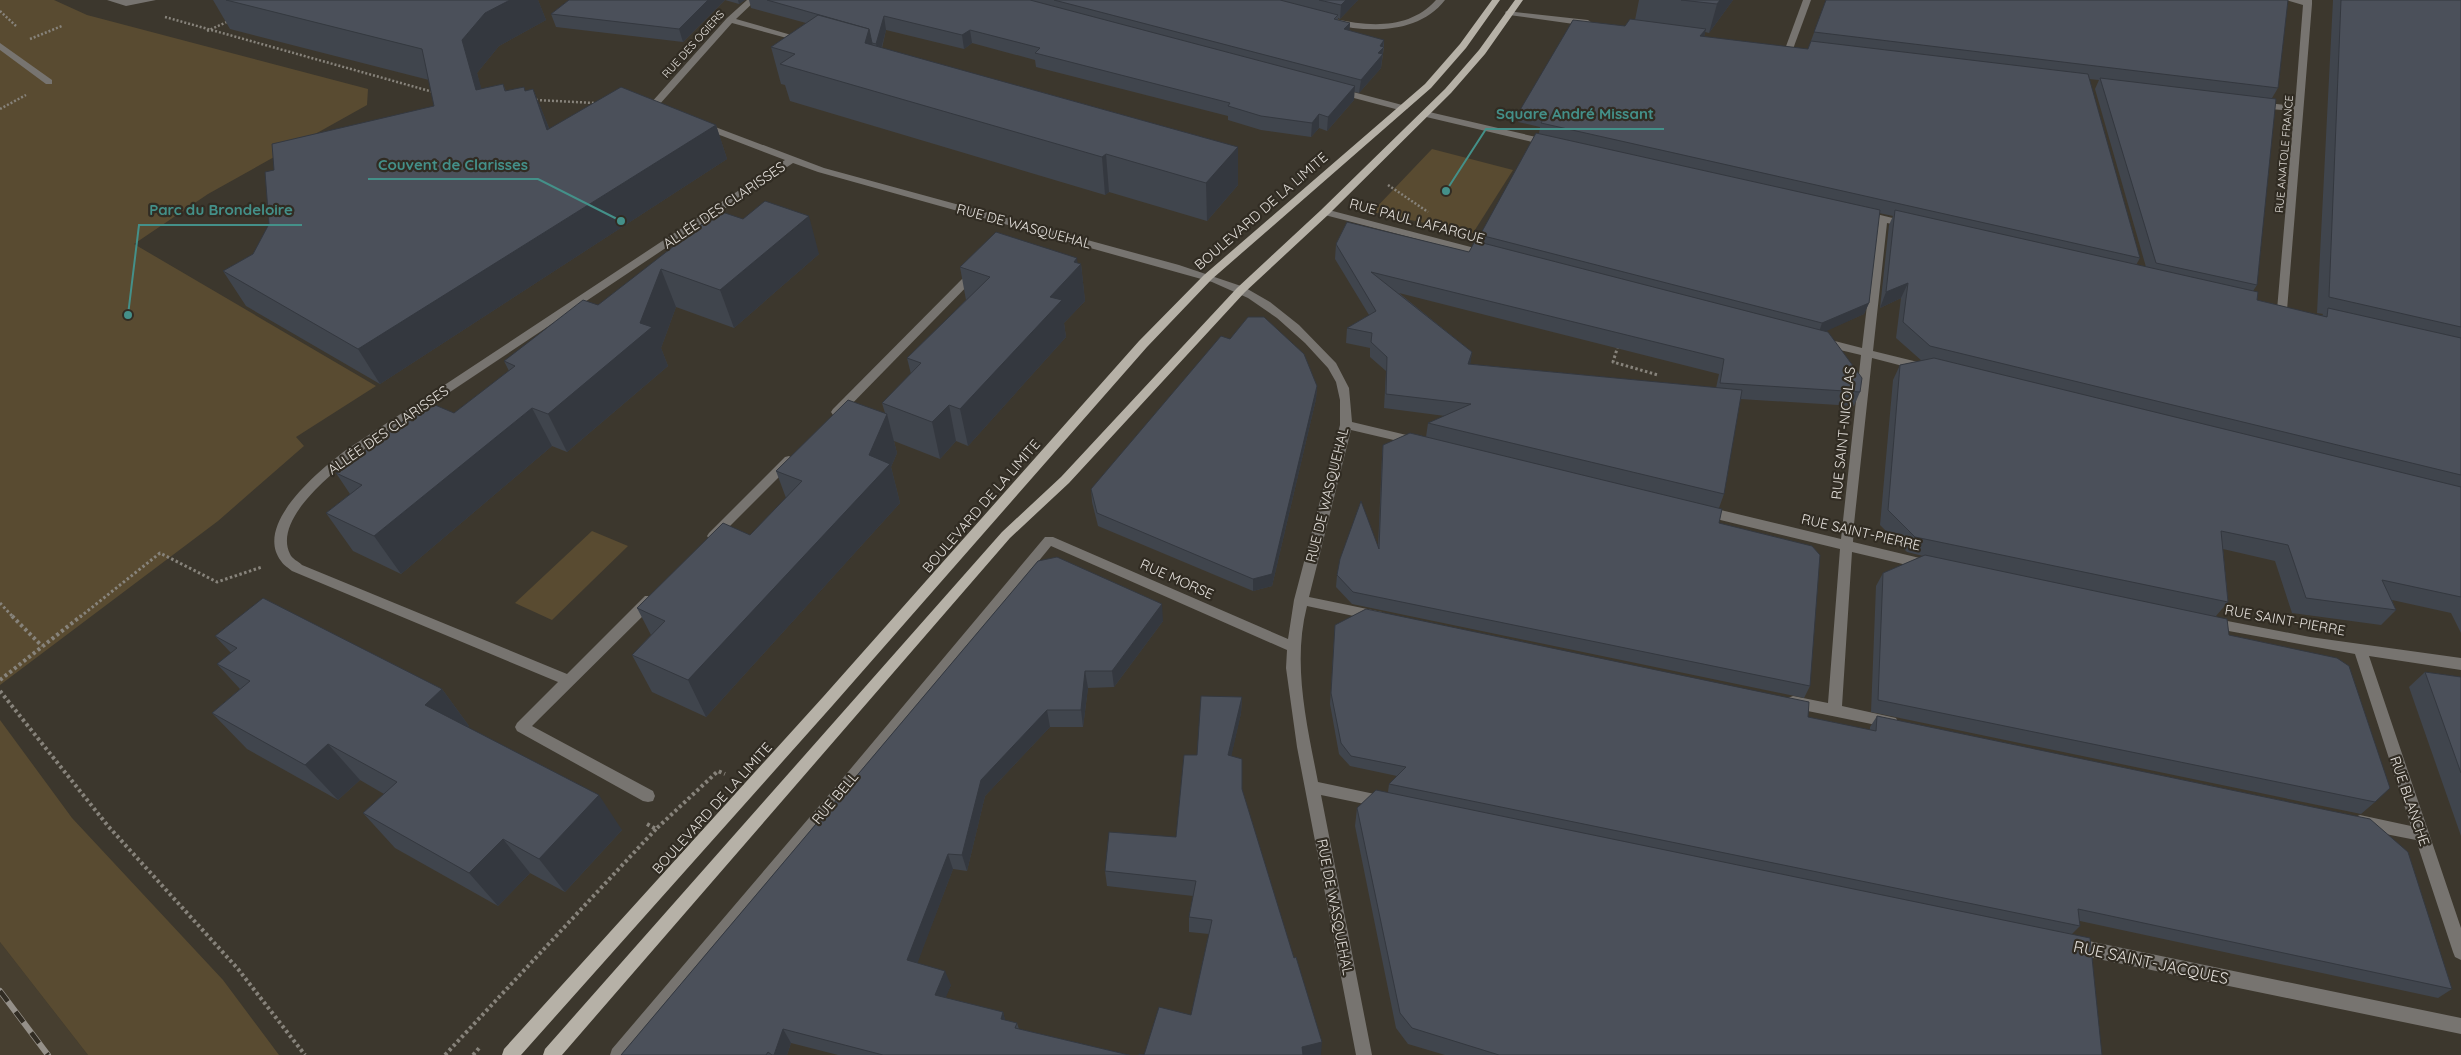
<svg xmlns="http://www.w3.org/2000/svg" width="2461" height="1055" font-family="Quicksand,sans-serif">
	<rect width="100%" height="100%" fill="#3c372d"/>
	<!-- built -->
	<path fill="#473f30" d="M0 942 88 1055H0Z"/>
	<!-- green -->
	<g fill="#594b31">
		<path d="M0 0H54L87 15 368 89 367 105 208 194 134 244 376 386 296 437 304 446 218 521 0 685Z"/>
		<path d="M1432 149 1513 170 1473 233 1372 212Z"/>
		<path d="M592 531 628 546 552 620 515 603Z"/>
		<path d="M0 720 72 818 223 980 279 1055H88L0 942Z"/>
	</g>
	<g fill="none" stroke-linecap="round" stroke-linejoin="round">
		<!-- path-far2 -->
		<g stroke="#87837b" stroke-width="2.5" stroke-dasharray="2 2" stroke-linecap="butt">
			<path d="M0 11 16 26"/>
			<path d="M165 17 433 92"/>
			<path d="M207 31 229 21"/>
			<path d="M30 39 62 26"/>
			<path d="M536 100 595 103"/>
			<path d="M0 109 26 95"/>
			<path d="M1388 185 1428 212"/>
		</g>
		<!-- path-far1 -->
		<g stroke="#87837b" stroke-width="3" stroke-dasharray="2.5 2.5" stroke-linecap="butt">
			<path d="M1618 346 1613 362 1658 375"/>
			<path d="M0 603 13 617"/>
			<path d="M80 617 160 553 217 582 262 567"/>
		</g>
		<!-- path -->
		<g stroke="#87837b" stroke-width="4" stroke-dasharray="3 3" stroke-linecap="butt">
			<path d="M12 616 42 646"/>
			<path d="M0 680 81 616"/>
			<path d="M0 691 108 826 238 969 305 1055"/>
			<path d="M647 824 656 829 718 771 725 774"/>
			<path d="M445 1055 656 829"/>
			<path d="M473 1055 481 1046"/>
		</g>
		<!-- minor -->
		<g fill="#777470" fill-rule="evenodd">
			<path d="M107 0H156L126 6Z"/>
			<path d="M747 0H756L736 19 805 39V43L732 23 659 105 665 107V111L650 108V104L727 18Z"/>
			<path d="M1436 0H1445C1423 28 1386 32 1353 28 1346 27 1336 26 1331 22L1335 19C1371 27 1410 29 1436 0Z"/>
			<path d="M1803 0H1811L1793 49 1786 51 1785 49Z"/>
			<path d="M2286 0H2312V4L2287 310 2282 313 2277 310 2294 111 2258 108 2253 105 2258 102 2295 106 2303 5Z"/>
			<path d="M1506 11 1588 20 1592 23 1588 26 1509 15 1505 13Z"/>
			<path d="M0 43 52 80V84H46L0 50Z"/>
			<path d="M1338 88 1406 106 1408 108 1403 111 1335 93 1334 91Z"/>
			<path d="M1425 111 1549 140 1554 143 1549 146 1422 116 1420 114Z"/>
			<path d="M702 122 824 168 1179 265 1244 287 1270 302 1299 325 1336 363 1349 388 1352 422 1419 438 1421 441 1419 444 1415 445 1351 430 1309 597 1377 611 1382 612 1384 616 1382 620 1377 621 1307 606C1292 664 1307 725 1318 782L1384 796 1389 797 1391 802 1389 807 1384 808 1321 795 1372 1055H1356L1297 747 1286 668 1287 650 1051 546 842 801 629 1055H610L612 1049 832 791 1045 537H1053L1288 639 1294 600 1340 425V400L1336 382 1328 368 1305 343 1277 318 1248 298 1212 282 818 172 793 163 354 456C331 474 273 520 290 554 292 559 298 561 302 565L567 674 645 596H655L657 600 655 604 532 726 653 791 655 796 653 801 648 802 643 801 517 731 515 727 517 723 558 682 292 571C289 568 284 566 281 561 253 524 320 470 346 450L785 160 699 127 697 125Z"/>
			<path d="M1325 209 1490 252 1491 254 1486 257 1321 214 1320 212Z"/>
			<path d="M1864 211 1909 222 1910 224 1905 227 1887 223 1873 351 1926 364 1928 367 1922 371 1872 358 1854 524 1853 542 1928 560 1933 562 1934 565 1933 568 1928 570 1852 552 1842 706 1896 718 1898 722 1896 726 1891 728 1793 708 1788 706 1786 702 1788 698 1793 696 1828 703 1840 549 1704 516 1698 511 1704 506 1841 539 1861 355 1819 345 1818 342 1823 338 1862 348 1877 220 1860 216V212Z"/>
			<path d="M974 270 979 273 978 275 841 415H833L831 412 833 409 970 271Z"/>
			<path d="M789 456 795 460 793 463 717 539H709L707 536 709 533 785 457Z"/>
			<path d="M2212 618 2310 637 2461 658V670L2369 656 2461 928V960L2455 957 2453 952 2416 840 2360 829 2355 827 2353 822 2355 817 2360 815 2411 826 2355 654 2212 628 2207 627 2205 623 2207 619Z"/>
			<path d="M2074 938 2461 1018V1034L2074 954 2068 951 2066 946 2068 941Z"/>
		</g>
		<!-- major -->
		<g fill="#b6b1a7" fill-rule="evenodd">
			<path d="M1492 0H1500L1466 48 1431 88 1212 279 1147 347 833 705 521 1055H502L504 1049 823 697 1139 341 1204 275 1425 84 1460 44Z"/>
			<path d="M1515 0H1523L1485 54 1451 93 1329 214 1245 292 1069 483 1010 538 562 1055H543L545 1049 1002 532 1061 477 1237 288 1321 210 1445 89 1479 50Z"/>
		</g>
		<defs>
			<path id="rail" d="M0 991 48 1055"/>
		</defs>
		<!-- rail casing -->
		<use href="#rail" stroke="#959089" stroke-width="6"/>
		<!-- rail -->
		<use href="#rail" stroke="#312c23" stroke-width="4.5" stroke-dasharray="13" stroke-linecap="butt"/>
	</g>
	<!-- wall -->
	<g fill="#40454d" fill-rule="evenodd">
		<path d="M213 0H538L546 20 499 46 477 73 481 89 503 84 506 91H525L533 89 549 128 716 125 727 159 380 384 246 306 223 271 253 254 269 224 274 170 434 106 429 80 230 29Z"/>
		<path d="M569 0H745L739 4 725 0 683 42 556 27 551 14Z"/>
		<path d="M749 0H1358L1340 19 1338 18V20L1350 23 1349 31 1384 40V47L1381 68 1359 93 1354 92V100L1327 131 1319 128 1311 137 1261 130 1228 120V116L1036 67 1035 60 972 43 964 49 886 30 882 48 1238 185 1207 221 1109 192 1105 195 790 101 785 85 781 84 771 47 806 23 751 8Z"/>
		<path d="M1639 0H1733L1709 33 1705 32 1704 37 1808 49 1826 0 2278 88 2272 98 2257 285 2253 291 2257 300 2322 316 2323 314 2317 313 2333 0H2461V633L2451 613 2392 600 2396 610 2381 625 2292 613 2275 561 2223 549 2228 602 2216 616 2229 635 2375 802 2361 814 1871 712 1876 586 1883 573 1923 556 1907 552 1880 525 1893 380 1900 365 1922 361 1896 338 1901 298 1880 308 1889 225 1893 216 1879 213 1869 303 1864 314 1825 331 1860 392 1854 406 1740 399 1724 494 1719 508V523L1810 686 1804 698 1352 604 1336 587 1337 575 1378 547 1382 457 1383 445 1426 437 1428 423 1445 416 1384 408 1386 371 1370 357V348L1346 343 1347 328 1369 315 1335 259 1336 244 1469 252 1479 242 1480 235 1539 133 1540 127 1518 122 1520 110 1625 26 1635 20ZM2089 79 2099 80 2095 89 2146 267 2136 265 2140 258ZM1399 293 1719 374 1716 388 1470 364 1472 352Z"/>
		<path d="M743 219 819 254 734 328 676 307 661 348 668 366 567 452 552 446 401 574 353 551 326 513 350 494 336 473 454 413 509 371 504 361Z"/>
		<path d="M1078 263 1081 264 1085 301 1064 323 1066 337 968 446 956 441 940 459 894 441 897 453 891 467 900 503 706 717 652 692 632 655 651 635 637 608 750 535 786 498 776 471 885 413 882 403 911 374 907 358 966 300 960 267Z"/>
		<path d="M1317 386 1316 399 1272 586 1253 591 1098 526 1092 502 1091 489Z"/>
		<path d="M1038 561 1163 621 1114 687 1088 688 1083 727H1050L985 796 967 871 953 869 917 963 951 985 945 998 1003 1012 1005 1020 1017 1023 1019 1029 1129 1055H838L791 1043 787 1055H621Z"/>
		<path d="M1335 625 1808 717 1870 730V727L1877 716 2452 989 2438 998 2080 921V926L2072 934 2102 1055H1445L1408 1044 1396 1028 1355 826 1357 808 1388 792 1389 784 1397 776 1350 766 1339 754 1330 704Z"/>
		<path d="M215 636 442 689 469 726 467 727 622 830 565 892 530 873 498 906 395 848 363 813 384 794 360 780 338 800 247 749 212 713 240 689 217 664 231 653Z"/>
		<path d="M2425 672 2461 677V836L2409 687Z"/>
		<path d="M1242 697 1241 713 1231 756 1321 1055H1144L1191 1015 1209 934 1189 932V917L1193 896 1107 886 1105 871 1176 837 1197 755Z"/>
	</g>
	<!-- shaded-wall -->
	<g fill="#34383f">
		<path d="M510 0H538L546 20 499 46 477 73 491 123 476 90 462 40 485 13Z"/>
		<path d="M708 0H725L683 42 679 29Z"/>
		<path d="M738 0H745L739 4Z"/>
		<path d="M1346 0H1358L1340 19 1341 5Z"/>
		<path d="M1720 0H1733L1709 33 1717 4Z"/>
		<path d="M884 16 886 30 879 57 876 44Z"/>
		<path d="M1350 23 1349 37 1344 29Z"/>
		<path d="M869 29 877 66 865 43Z"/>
		<path d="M1706 29 1703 41 1700 36Z"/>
		<path d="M970 30 972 43 964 49 962 35Z"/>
		<path d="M1384 40 1381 68 1359 93 1361 80 1380 46Z"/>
		<path d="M1355 86 1354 100 1327 131 1328 117Z"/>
		<path d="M533 89 547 123 561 164 547 130Z"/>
		<path d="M1319 114V128L1311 137 1312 123Z"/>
		<path d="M716 125 727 159 380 384 358 349Z"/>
		<path d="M1238 147V185L1207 221 1206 183Z"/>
		<path d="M1106 154 1109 192 1105 195 1102 157Z"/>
		<path d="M809 216 819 254 734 328 720 290Z"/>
		<path d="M1077 258 1078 267 1081 264 1085 301 1064 323 1066 337 968 446 960 409 1074 262Z"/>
		<path d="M661 269 676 307 661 348 668 366 567 452 548 414 640 323Z"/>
		<path d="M1908 283 1901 298 1880 308 1886 292Z"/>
		<path d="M1869 303 1864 314 1818 335 1822 323Z"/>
		<path d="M1472 352 1470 366 1468 364Z"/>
		<path d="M1317 386 1316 399 1272 586 1253 591V579Z"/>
		<path d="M949 405 956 441 940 459 932 422Z"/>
		<path d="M532 408 552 446 401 574 374 536Z"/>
		<path d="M887 414 897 453 891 467 900 503 706 717 688 680 869 455Z"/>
		<path d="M1162 604 1163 621 1114 687 1112 671Z"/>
		<path d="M1085 671 1088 688 1083 727 1081 710Z"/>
		<path d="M442 689 469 726 453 742 425 705Z"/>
		<path d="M1242 697 1241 713 1228 771V755Z"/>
		<path d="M1047 710 1050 727 985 796 967 871 962 855 981 780Z"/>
		<path d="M328 744 360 780 338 800 305 765Z"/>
		<path d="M599 795 622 830 565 892 539 859Z"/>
		<path d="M503 839 530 873 498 906 469 873Z"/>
		<path d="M948 854 953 869 913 975 907 960Z"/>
		<path d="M945 971 951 985 941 1009 935 995Z"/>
		<path d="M1003 1012 1007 1026 1001 1019Z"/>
		<path d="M783 1029 791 1043 787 1055H774Z"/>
		<path d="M1322 1042 1321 1055H1301L1302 1047Z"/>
	</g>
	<!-- building -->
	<g fill="#4b505a" stroke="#34383f">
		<path d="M226 0H510L485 13 462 40 476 90 503 84 505 91 524 87 525 91 533 89 547 130 621 87 716 125 358 349 223 271 253 254 269 224 265 172 274 170 272 144 434 106 422 49Z"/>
		<path d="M569 0H708L679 29 551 14Z"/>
		<path d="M767 0H1030L1355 86 1328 117 1319 114 1312 123 1261 116 1228 106 1230 103 1035 53 1040 48 970 30 962 35 884 16 876 44 872 43 869 29Z"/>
		<path d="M1054 0H1280L1338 15 1334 19 1350 23 1344 29 1384 40 1380 46 1384 47 1378 53 1383 54 1361 80Z"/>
		<path d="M1319 0H1346L1341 5Z"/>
		<path d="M1681 0H1720L1717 4Z"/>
		<path d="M1826 0H2288L2278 88 1814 32Z"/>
		<path d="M2341 0H2461V327L2329 297Z"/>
		<path d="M818 15 869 29 865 43 1238 147 1206 183 1106 154 1102 157 780 64 795 54 771 47Z"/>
		<path d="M1630 19 1706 29 1700 36 1808 49 1811 41 2088 74 2140 258 1541 123 1545 116 1520 110 1573 20 1625 26Z"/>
		<path d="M2100 78 2276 99 2257 285 2156 263Z"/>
		<path d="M1536 133 1880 210 1869 303 1822 323 1480 235Z"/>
		<path d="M765 201 809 216 720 290 661 269 640 323 652 327 548 414 532 408 374 536 326 513 362 485 336 473 428 402 454 413 515 366 504 361 583 300 598 305 719 211 743 219Z"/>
		<path d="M1895 210 2258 292 2257 300 2327 317 2328 308 2461 338V475L1930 346 1903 322 1908 283 1886 292Z"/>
		<path d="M1347 222 1469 252 1475 241 1828 332 1862 378 1860 392 1720 383 1724 359 1371 272 1472 352 1468 364 1742 390 1724 494 1428 423 1471 404 1386 394 1387 357 1371 342 1372 333 1347 328 1376 311 1336 244Z"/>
		<path d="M996 232 1077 258 1074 262 1081 264 1050 297 1062 300 960 409 949 405 932 422 882 403 921 363 907 358 990 277 960 267Z"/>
		<path d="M1248 317H1264L1304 354 1317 386 1272 574 1253 579 1097 513 1091 489 1221 336 1230 339Z"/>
		<path d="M1934 358 2461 487V597L2382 580 2396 610 2306 598 2288 545 2221 531 2228 602 1915 537 1888 510 1900 365Z"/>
		<path d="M848 400 887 414 869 455 890 464 688 680 632 655 665 621 637 608 723 523 750 535 802 481 776 471Z"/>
		<path d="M1410 433 1722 509 1719 523 1812 546 1820 555 1810 686 1353 592 1337 575 1340 559 1361 501 1379 549 1383 445Z"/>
		<path d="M1925 555 2227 619 2229 635 2337 658 2349 666 2390 788 2375 802 1878 700 1883 573Z"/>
		<path d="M1057 557 1162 604 1112 671H1085L1081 710H1047L981 780 962 855 948 854 907 960 945 971 935 995 1003 1012 1001 1019 1017 1023 1015 1028 1129 1055H883L783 1029 774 1055H772L768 1052 766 1055H621L1038 561Z"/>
		<path d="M263 598 442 689 425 705 599 795 539 859 503 839 469 873 363 813 397 782 328 744 305 765 212 713 250 681 217 664 237 648 215 636Z"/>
		<path d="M1366 609 1809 702 1808 717 1876 731 1877 716 2370 819 2408 852 2452 989 2078 909 2080 926 1389 784 1406 767 1351 756 1341 743 1331 693 1335 625Z"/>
		<path d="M2425 672 2461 677V773Z"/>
		<path d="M1201 696 1242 697 1228 755 1242 759V789L1294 958 1296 957 1322 1042 1302 1047 1303 1055H1139V1054L1144 1055 1159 1007 1191 1015 1212 920 1189 917 1196 881 1105 871 1109 832 1176 837 1184 755H1197Z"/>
		<path d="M1376 790 2090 938 2102 1055H1499L1412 1028 1400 1013 1357 808Z"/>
	</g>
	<g text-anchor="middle" stroke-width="4.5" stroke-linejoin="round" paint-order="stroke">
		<!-- far-street labels -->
		<g font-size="11" fill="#e3dfda" stroke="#312c23">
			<text transform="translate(693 44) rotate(-48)" y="4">RUE DES OGIERS</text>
			<text transform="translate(2284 154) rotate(-85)" y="4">RUE ANATOLE FRANCE</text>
		</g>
		<!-- street labels -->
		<g font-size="14" fill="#e3dfda" stroke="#312c23">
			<text transform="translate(724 205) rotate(-34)" y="5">ALLÉE DES CLARISSES</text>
			<text transform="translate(1261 211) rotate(-41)" y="5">BOULEVARD DE LA LIMITE</text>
			<text transform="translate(1417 221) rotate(15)" y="5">RUE PAUL LAFARGUE</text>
			<text transform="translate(1024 226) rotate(15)" y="5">RUE DE WASQUEHAL</text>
			<text transform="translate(388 430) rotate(-35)" y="5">ALLÉE DES CLARISSES</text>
			<text transform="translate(1843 433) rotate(-84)" y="5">RUE SAINT-NICOLAS</text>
			<text transform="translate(1327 495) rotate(-76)" y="5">RUE DE WASQUEHAL</text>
			<text transform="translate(981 506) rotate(-49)" y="5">BOULEVARD DE LA LIMITE</text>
			<text transform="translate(1861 532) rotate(13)" y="5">RUE SAINT-PIERRE</text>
			<text transform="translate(1177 579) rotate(24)" y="5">RUE MORSE</text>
			<text transform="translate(2285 620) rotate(10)" y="5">RUE SAINT-PIERRE</text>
			<text transform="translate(835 798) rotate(-50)" y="5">RUE BELL</text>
			<text transform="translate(2410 801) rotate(71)" y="5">RUE BLANCHE</text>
			<text transform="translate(712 808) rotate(-48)" y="5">BOULEVARD DE LA LIMITE</text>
			<text transform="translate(1335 907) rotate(79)" y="5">RUE DE WASQUEHAL</text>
		</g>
		<!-- near-street labels -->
		<g font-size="16" fill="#e3dfda" stroke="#312c23">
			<text transform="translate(2151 962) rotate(12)" y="6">RUE SAINT-JACQUES</text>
		</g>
	</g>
	<!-- callouts -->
	<path fill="none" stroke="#449089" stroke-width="2" d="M1446 191L1486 129H1664M621 221L538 179H368M128 315L139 225H302"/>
	<g fill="#449089" stroke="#312c23" stroke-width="2">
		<circle cx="1446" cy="191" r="5"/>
		<circle cx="621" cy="221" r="5"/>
		<circle cx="128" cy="315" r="5"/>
	</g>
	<g font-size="15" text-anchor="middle" font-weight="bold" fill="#449089" stroke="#312c23" stroke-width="4.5" stroke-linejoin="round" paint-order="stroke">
		<text x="1575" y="119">Square André Missant</text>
		<text x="453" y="170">Couvent de Clarisses</text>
		<text x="221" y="215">Parc du Brondeloire</text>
	</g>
</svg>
